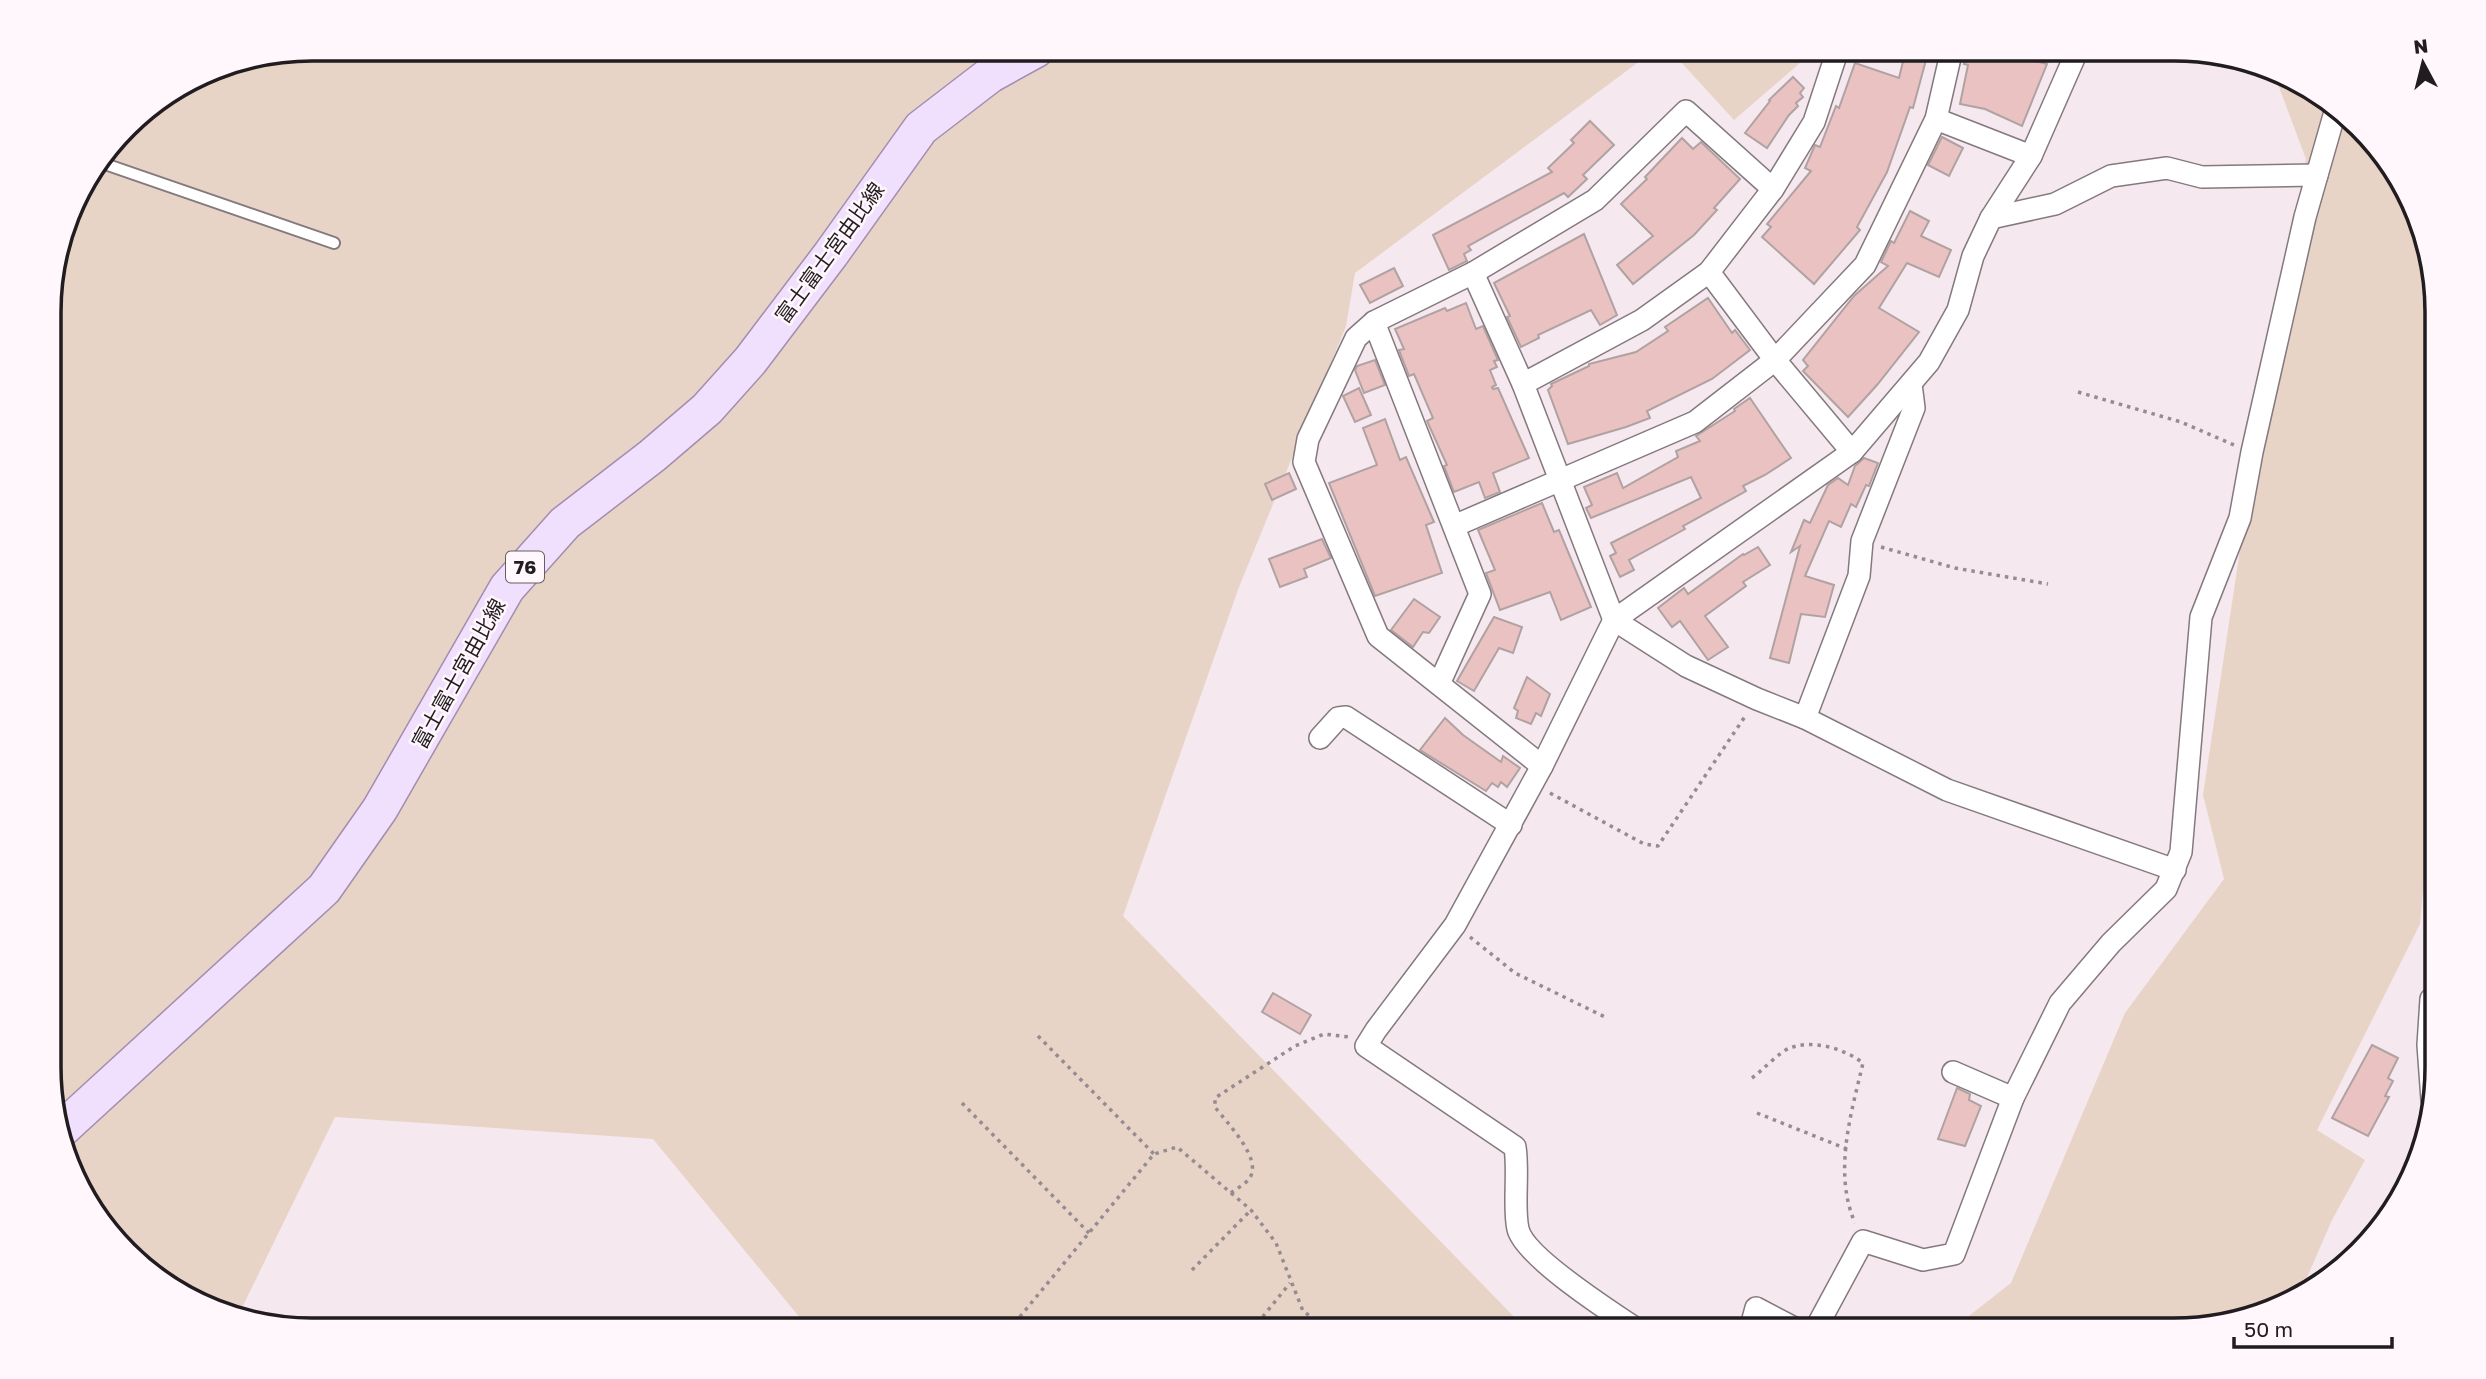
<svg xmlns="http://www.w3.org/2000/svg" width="2486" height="1379" font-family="'Golos Text','Noto Sans JP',sans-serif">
	<rect width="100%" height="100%" fill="#f5e8ef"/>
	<!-- green -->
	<g fill="#e8d3c7">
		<path d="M313 49H1656L1355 273 1346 326 1239 587 1123 916 1527 1330H810L653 1139 335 1117 237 1318 181 1295 94 1213 51 1100V279L76 196 138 115 212 69Z"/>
		<path d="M1669 49H1816L1734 120Z"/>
		<path d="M2273 71 2305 84 2393 166 2423 228 2436 295V751L2420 924 2317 1130 2365 1160 2332 1220 2299 1296 2190 1329 1951 1330 2011 1283 2125 1013 2224 879 2203 795 2260 418 2306 159Z"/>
	</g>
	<!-- building -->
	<g fill="#e9c2c1" stroke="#b0a2a2" stroke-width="2">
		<path d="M1906 49H1929L1913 108 1910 107 1887 172 1857 227 1860 230 1814 284 1762 237 1771 227 1767 224 1811 171 1805 168 1815 145 1820 147 1836 106 1839 108 1855 63 1899 78Z"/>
		<path d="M1967 49H1992L2047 64 2022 126 1985 109 1960 104 1968 65 1964 64Z"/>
		<path d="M1793 77 1804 88 1800 93 1803 97 1796 103 1798 106 1789 115 1767 148 1745 133 1770 101 1769 100Z"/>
		<path d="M1590 121 1614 145 1583 175 1587 179 1568 197 1564 193 1468 246 1471 250 1464 254 1467 261 1449 270 1433 235 1552 172 1548 168 1574 143 1571 140Z"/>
		<path d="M1942 137 1963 148 1949 176 1928 165Z"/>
		<path d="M1682 138 1693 149 1701 142 1740 179 1714 208 1717 210 1694 235 1633 284 1617 265 1653 236 1621 204 1647 179 1645 177Z"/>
		<path d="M1910 211 1929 221 1921 236 1951 250 1939 277 1907 263 1879 308 1919 332 1877 385 1848 417 1803 371 1808 366 1803 360 1854 296 1888 266 1881 262 1891 241 1894 243Z"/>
		<path d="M1584 234 1617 315 1600 325 1591 310 1538 335 1539 338 1521 347 1507 317 1510 316 1494 283Z"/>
		<path d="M1394 268 1403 286 1370 303 1360 285Z"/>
		<path d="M1708 298 1732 333 1735 330 1750 350 1712 379 1647 411 1650 418 1626 427 1568 444 1548 390 1552 386 1551 384 1589 366V364L1636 352 1668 331 1665 327Z"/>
		<path d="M1466 303 1476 329 1483 326 1498 360 1494 361 1497 367 1490 370 1496 385 1492 387 1493 389 1498 388 1529 458 1493 473 1500 492 1485 498 1479 482 1454 492 1444 466 1447 465 1427 421 1433 418 1414 374 1409 376 1399 350 1404 349 1395 329 1445 308 1447 311Z"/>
		<path d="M1375 360 1385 385 1364 393 1355 370 1357 366Z"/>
		<path d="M1359 388 1371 415 1355 422 1343 396Z"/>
		<path d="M1750 398 1791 458 1765 475 1743 486 1746 491 1741 494 1683 526 1685 529 1629 560 1634 570 1620 577 1610 556 1616 553 1611 543 1701 498 1691 477 1591 518 1586 508 1592 505 1584 487 1617 473 1623 488 1678 457 1676 451 1700 441 1696 436 1735 411 1734 409Z"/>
		<path d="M1385 419 1400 460 1406 457 1434 522 1426 525 1442 573 1375 596 1329 483 1377 465 1363 428Z"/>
		<path d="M1864 458 1878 463 1869 486 1866 485 1856 507 1851 504 1841 527 1829 521 1805 576 1834 585 1825 617 1801 614 1789 663 1770 658 1800 546 1791 552 1804 520 1810 523 1828 485 1838 478 1848 485 1855 466Z"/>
		<path d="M1289 473 1296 489 1272 500 1265 484Z"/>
		<path d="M1542 503 1554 532 1559 530 1591 607 1561 620 1550 592 1500 610 1486 573 1495 570 1478 530Z"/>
		<path d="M1322 539 1331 558 1304 569 1307 577 1280 587 1269 559Z"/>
		<path d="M1758 547 1770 565 1743 582 1746 586 1705 616 1728 647 1708 660 1680 621 1672 627 1658 608 1684 588 1688 594 1743 554 1744 555Z"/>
		<path d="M1414 599 1440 617 1429 633 1423 632 1413 647 1391 630Z"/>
		<path d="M1494 617 1522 627 1513 653 1499 648 1474 691 1457 681Z"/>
		<path d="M1527 677 1550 694 1541 716 1536 713 1531 724 1516 718 1518 711 1514 708Z"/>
		<path d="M1445 718 1463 735 1501 762 1503 756 1520 768 1507 787 1501 782 1498 787 1492 783 1486 791 1420 750Z"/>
		<path d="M1273 993 1311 1015 1300 1034 1262 1012Z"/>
		<path d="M2372 1045 2398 1058 2388 1078 2393 1081 2385 1096 2389 1097 2368 1136 2332 1118Z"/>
		<path d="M1957 1088 1970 1094 1969 1100 1981 1106 1965 1146 1938 1139Z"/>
	</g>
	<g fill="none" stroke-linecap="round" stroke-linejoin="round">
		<defs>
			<path id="service" d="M102 163 334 243"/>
			<g id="minor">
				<path d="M1936 119 2031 156"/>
				<path d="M1991 218 2055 204 2111 176 2167 168 2202 177 2317 175"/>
				<path d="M1709 272 1775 360 1852 452"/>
				<path d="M1473 273 1523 384 1614 620 1686 666 1757 699 1805 718 1947 790 2175 870"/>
				<path d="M1374 322 1480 594 1439 684"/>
				<path d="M1523 384 1642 320 1709 272 1773 189"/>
				<path d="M1454 526 1695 422 1775 360 1865 265 1936 119 1952 49"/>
				<path d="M1805 718 1859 576 1862 541 1914 408 1911 384"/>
				<path d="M1320 738 1338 718 1346 717 1511 825"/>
				<path d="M1542 766 1378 636 1304 462 1308 439 1356 338 1374 322 1473 273 1595 200 1686 111 1773 189 1814 122 1838 49"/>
				<path d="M2431 999 2428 1045 2432 1100"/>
				<path d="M1953 1072 2013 1098"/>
				<path d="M1638 1330C1612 1313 1524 1256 1518 1229 1513 1207 1519 1173 1515 1147L1366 1046 1376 1030 1455 925 1542 766 1614 620 1852 452 1929 362 1958 310 1973 256 1991 218 2031 156 2078 49"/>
				<path d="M1750 1330 1756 1308 1798 1330"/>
				<path d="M1815 1330 1863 1241 1923 1260 1954 1254 2013 1098 2060 1003 2111 943 2166 889 2181 852 2201 617 2240 518 2252 452 2305 217 2335 112"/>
			</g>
			<path id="primary" d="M62 1129 324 889 380 809 507 588 565 523 652 456 707 409 750 361 831 254 921 128 990 75 1037 49"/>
		</defs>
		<!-- service casing -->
		<use href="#service" stroke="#84797e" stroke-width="14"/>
		<!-- minor casing -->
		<use href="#minor" stroke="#84797e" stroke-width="24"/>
		<!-- primary casing -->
		<use href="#primary" stroke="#a28daf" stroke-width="38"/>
		<!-- path -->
		<g stroke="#958c91" stroke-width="3.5" stroke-dasharray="3.5 5" stroke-linecap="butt">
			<path d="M2078 392 2181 422 2234 445"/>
			<path d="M1881 547 1955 568 2048 584"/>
			<path d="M1550 793 1644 844 1658 846 1746 715"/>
			<path d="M1470 937 1515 973 1607 1018"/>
			<path d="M1038 1036 1154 1154"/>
			<path d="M1752 1078C1762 1071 1780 1051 1790 1048 1813 1039 1845 1049 1863 1063 1851 1114 1833 1172 1855 1223"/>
			<path d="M962 1103 1089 1233"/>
			<path d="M1757 1113 1847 1149"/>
			<path d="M1231 1193 1251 1210 1276 1243 1303 1311 1329 1330"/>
			<path d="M1192 1270 1251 1210"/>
			<path d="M1009 1330 1154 1154 1177 1147 1231 1193C1236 1189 1245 1184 1249 1179 1264 1160 1227 1123 1215 1107V1098L1295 1046 1324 1034 1349 1037"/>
			<path d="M1252 1330 1290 1283"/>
		</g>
		<!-- service -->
		<use href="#service" stroke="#fff" stroke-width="10"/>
		<!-- minor -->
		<use href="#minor" stroke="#fff" stroke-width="21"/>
		<!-- primary -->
		<use href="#primary" stroke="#f1dffe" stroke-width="35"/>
	</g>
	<g text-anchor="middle" stroke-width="5" stroke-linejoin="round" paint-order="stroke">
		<!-- shield labels -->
		<rect fill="#fff7fb" stroke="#645e61" stroke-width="2" x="506" y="551.5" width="38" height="31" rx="5"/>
		<g font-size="19" font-weight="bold" fill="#211c1f">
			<text x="525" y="574">76</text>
		</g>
		<!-- street labels -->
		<g font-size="21" fill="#211c1f" stroke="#fff7fb">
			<text transform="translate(830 253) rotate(-54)" y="7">富士富士宮由比線</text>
			<text transform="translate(459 674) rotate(-61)" y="7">富士富士宮由比線</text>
		</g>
	</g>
	<!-- crop -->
	<path d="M0 0H2486V1379H0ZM312 61H2174A251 251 0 0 1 2425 312V1067A251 251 0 0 1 2174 1318H312A251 251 0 0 1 61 1067V312A251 251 0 0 1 312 61Z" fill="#fff7fb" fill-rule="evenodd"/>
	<path fill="none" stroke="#211c1f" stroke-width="3.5" d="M312 61H2174A251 251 0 0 1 2425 312V1067A251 251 0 0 1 2174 1318H312A251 251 0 0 1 61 1067V312A251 251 0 0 1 312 61Z"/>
	<!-- north arrow -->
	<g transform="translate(2423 63) rotate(353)" stroke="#fff7fb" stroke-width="5" paint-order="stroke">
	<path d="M0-5L12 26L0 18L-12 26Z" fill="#211c1f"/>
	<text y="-10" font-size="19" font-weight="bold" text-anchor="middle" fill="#211c1f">N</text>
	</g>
	<!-- scale -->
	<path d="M2234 1337v10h158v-10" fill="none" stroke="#211c1f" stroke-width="3.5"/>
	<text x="2244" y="1337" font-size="21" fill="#211c1f" stroke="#fff7fb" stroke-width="5" paint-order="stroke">50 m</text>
</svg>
